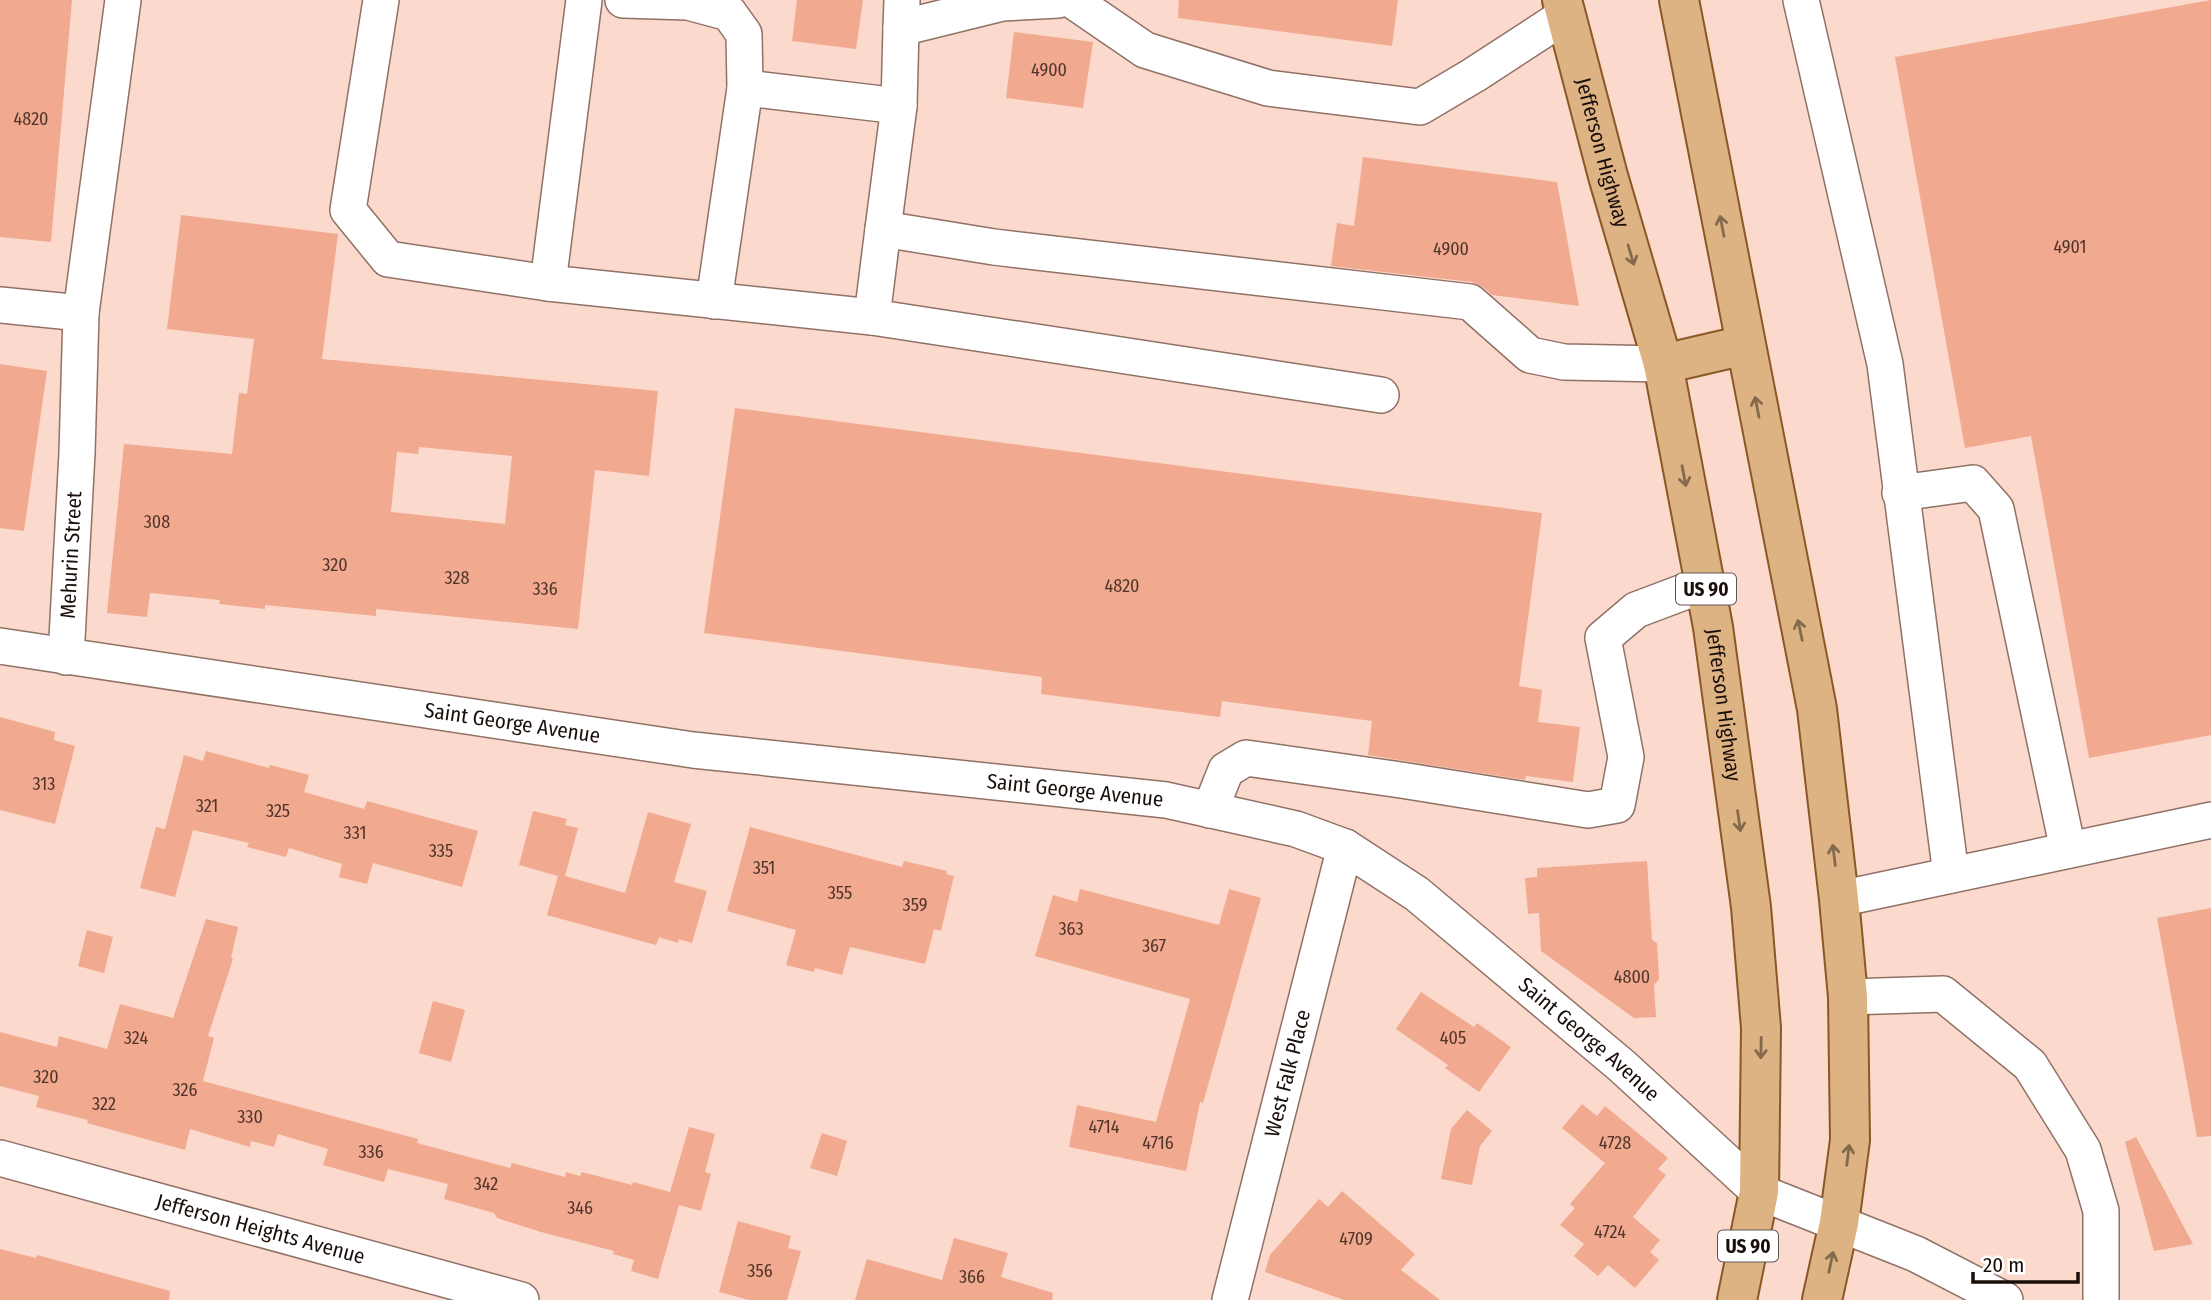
<svg xmlns="http://www.w3.org/2000/svg" width="2211" height="1300" font-family="'Fira Sans Condensed',sans-serif">
	<rect width="100%" height="100%" fill="#fcd9cd"/>
	<!-- building -->
	<g fill="#f1a98f" fill-rule="evenodd">
		<path d="M0 0H72L51 242 0 237Z"/>
		<path d="M797 0H863L856 49 792 41Z"/>
		<path d="M1179 0H1398L1392 46 1178 18Z"/>
		<path d="M2211 0V735L2089 758 2031 436 1965 448 1895 57Z"/>
		<path d="M1014 32 1093 42 1083 108 1006 98Z"/>
		<path d="M1363 157 1557 182 1579 306 1492 295 1483 287 1472 282 1331 266 1337 223 1354 226Z"/>
		<path d="M181 215 338 234 322 359 658 391 649 476 595 470 578 629 376 609V616L265 605V609L219 604 220 600 150 593 147 617 107 613 124 444 232 454 239 393 247 394 254 339 167 329ZM419 447 512 456 505 524 391 512 397 452 418 454Z"/>
		<path d="M0 364 47 371 24 531 0 528Z"/>
		<path d="M735 408 1542 513 1519 686 1542 690 1538 722 1580 727 1573 782 1526 776 1525 780 1368 755 1372 721 1222 701 1220 717 1041 694 1042 677 704 633Z"/>
		<path d="M0 717 55 732 54 740 75 746 55 824 0 810Z"/>
		<path d="M206 751 269 768 270 765 309 775 304 792 364 809 367 801 478 831 462 887 373 863 367 884 339 877 342 864 289 848 286 857 247 847 249 843 193 830 175 897 140 888 156 827 165 829 184 755 203 761Z"/>
		<path d="M533 811 567 819 565 825 578 828 565 876 625 893 648 812 691 824 674 882 707 891 692 943 679 939 678 943 659 937 656 945 547 915 558 876 519 865Z"/>
		<path d="M750 827 902 867 904 861 947 871 946 874 954 876 941 931 934 929 925 964 850 947 842 975 815 968 814 972 786 965 796 930 727 911Z"/>
		<path d="M1647 861 1652 940 1657 943 1659 979 1654 985 1656 1017 1634 1018 1541 951 1539 913 1528 914 1525 878 1537 877V868Z"/>
		<path d="M1080 889 1219 925 1229 889 1261 898 1203 1103 1200 1102 1186 1171 1069 1147 1077 1105 1156 1122 1190 999 1035 956 1053 895 1077 902Z"/>
		<path d="M2211 908V1136L2197 1137 2157 918Z"/>
		<path d="M206 919 238 927 231 958 233 959 208 1036 214 1038 203 1081 418 1139 417 1143 510 1168 512 1163 565 1177 566 1172 580 1176 582 1172 632 1185 633 1182 670 1192 689 1127 715 1134 705 1172 711 1174 701 1211 679 1205 658 1279 631 1271 634 1260 613 1254 614 1251 541 1232 497 1218 494 1213 444 1199 448 1184 388 1169 384 1182 323 1165 328 1149 278 1134 274 1147 251 1141 250 1147 190 1129 185 1150 87 1123 88 1120 36 1107 39 1096 0 1086V1032L57 1047 59 1036 107 1049 120 1004 173 1018Z"/>
		<path d="M87 930 113 937 104 973 78 966Z"/>
		<path d="M1421 992 1474 1027 1477 1023 1511 1047 1479 1092 1445 1068 1448 1065 1396 1029Z"/>
		<path d="M433 1001 465 1010 451 1062 419 1053Z"/>
		<path d="M1582 1104 1597 1116 1605 1106 1668 1158 1658 1169 1666 1175 1633 1217 1660 1240 1650 1252 1659 1260 1635 1288 1608 1265 1598 1276 1574 1256 1584 1244 1560 1225 1575 1208 1570 1204 1605 1163 1562 1128Z"/>
		<path d="M1467 1110 1492 1131 1480 1146 1472 1185 1441 1179 1451 1129Z"/>
		<path d="M822 1133 847 1141 837 1176 810 1168Z"/>
		<path d="M2136 1137 2193 1244 2154 1251 2125 1142Z"/>
		<path d="M1342 1191 1415 1254 1401 1270 1440 1300H1344L1265 1272 1270 1255 1319 1199 1328 1207Z"/>
		<path d="M738 1221 791 1236 788 1248 801 1251 787 1300H749L719 1292Z"/>
		<path d="M954 1238 1008 1253 1001 1277 1053 1293 1052 1300H855L867 1259 942 1280Z"/>
		<path d="M0 1249 36 1258 37 1255 170 1291 169 1300H0Z"/>
	</g>
	<g fill="none" stroke-linecap="round" stroke-linejoin="round">
		<defs>
			<g id="minor">
				<path d="M381 0 348 210 388 259 548 283 872 317"/>
				<path d="M623 0 688 2 729 13 744 34 745 88 714 301"/>
				<path d="M902 0 901 28 1002 3 1058 0"/>
				<path d="M1072 0 1145 50 1268 88 1420 107 1474 75 1566 15"/>
				<path d="M1801 0 1885 364 1951 875"/>
				<path d="M745 88 899 106 883 229"/>
				<path d="M899 106 901 28"/>
				<path d="M548 283 584 0"/>
				<path d="M0 305 81 313 77 453 66 657"/>
				<path d="M81 313 123 0"/>
				<path d="M1381 395 872 317 883 229 994 247 1470 302 1530 355 1564 362 1663 364"/>
				<path d="M1900 493 1973 483 1996 509 2068 850"/>
				<path id="s1" d="M0 646 693 750 1166 800 1296 829 1345 847 1417 894 1622 1066 1759 1192 1916 1254 2005 1300"/>
				<path d="M1210 810 1226 770 1246 758 1401 780 1588 810 1617 805 1626 757 1603 638 1636 610 1705 584"/>
				<path d="M1839 899 2211 820"/>
				<path d="M1848 997 1943 994 2030 1065 2083 1150 2101 1211V1300"/>
				<path id="s2" d="M0 1158 521 1300"/>
				<path id="s3" d="M1230 1300 1345 847"/>
			</g>
			<g id="major">
				<path id="s4" d="M1562 0 1608 176 1663 364 1713 627 1751 907 1761 1028 1759 1192 1737 1300"/>
				<path d="M1679 0 1817 709 1839 899 1848 997 1850 1140 1839 1223 1822 1300"/>
				<path d="M1663 364 1745 345"/>
			</g>
		</defs>
		<!-- minor casing -->
		<use href="#minor" stroke="#907166" stroke-width="38"/>
		<!-- major casing -->
		<use href="#major" stroke="#8a5824" stroke-width="42"/>
		<!-- minor -->
		<use href="#minor" stroke="#fff" stroke-width="35"/>
		<!-- major -->
		<use href="#major" stroke="#ddb384" stroke-width="38"/>
	</g>
	<!-- one-way arrows -->
	<defs><path id="oneway-shaft" d="M-6 0H5M1.5-3L5.5 0L1.5 3" fill="none" stroke-width="1.6" stroke-linecap="round" stroke-linejoin="round" transform="scale(1.75)"/></defs>
	<g stroke="#85694d">
		<use href="#oneway-shaft" transform="translate(1722 226) rotate(-101)"/>
		<use href="#oneway-shaft" transform="translate(1631 255) rotate(74)"/>
		<use href="#oneway-shaft" transform="translate(1757 407) rotate(-101)"/>
		<use href="#oneway-shaft" transform="translate(1684 476) rotate(79)"/>
		<use href="#oneway-shaft" transform="translate(1800 630) rotate(-102)"/>
		<use href="#oneway-shaft" transform="translate(1739 821) rotate(82)"/>
		<use href="#oneway-shaft" transform="translate(1834 855) rotate(-97)"/>
		<use href="#oneway-shaft" transform="translate(1761 1048) rotate(91)"/>
		<use href="#oneway-shaft" transform="translate(1848 1155) rotate(-83)"/>
		<use href="#oneway-shaft" transform="translate(1831 1262) rotate(-78)"/>
	</g>
	<g text-anchor="middle" stroke-width="5" stroke-linejoin="round" paint-order="stroke">
		<!-- number labels -->
		<g font-size="18" fill="#50352b">
			<text x="1049" y="76">4900</text>
			<text x="31" y="125">4820</text>
			<text x="2070" y="253">4901</text>
			<text x="1451" y="255">4900</text>
			<text x="157" y="528">308</text>
			<text x="335" y="571">320</text>
			<text x="457" y="584">328</text>
			<text x="1122" y="592">4820</text>
			<text x="545" y="595">336</text>
			<text x="44" y="790">313</text>
			<text x="207" y="812">321</text>
			<text x="278" y="817">325</text>
			<text x="355" y="839">331</text>
			<text x="441" y="857">335</text>
			<text x="764" y="874">351</text>
			<text x="840" y="899">355</text>
			<text x="915" y="911">359</text>
			<text x="1071" y="935">363</text>
			<text x="1154" y="952">367</text>
			<text x="1632" y="983">4800</text>
			<text x="136" y="1044">324</text>
			<text x="1453" y="1044">405</text>
			<text x="46" y="1083">320</text>
			<text x="185" y="1096">326</text>
			<text x="104" y="1110">322</text>
			<text x="250" y="1123">330</text>
			<text x="1104" y="1133">4714</text>
			<text x="1158" y="1149">4716</text>
			<text x="1615" y="1149">4728</text>
			<text x="371" y="1158">336</text>
			<text x="486" y="1190">342</text>
			<text x="580" y="1214">346</text>
			<text x="1610" y="1238">4724</text>
			<text x="1356" y="1245">4709</text>
			<text x="760" y="1277">356</text>
			<text x="972" y="1283">366</text>
		</g>
		<!-- shield labels -->
		<g fill="#fff" stroke="#5f5654" stroke-width="2">
			<rect x="1676" y="573.5" width="60" height="31" rx="5"/>
			<rect x="1718" y="1230.5" width="60" height="31" rx="5"/>
		</g>
		<g font-size="19" font-weight="bold" fill="#1a0e0a">
			<text x="1706" y="596">US 90</text>
			<text x="1748" y="1253">US 90</text>
		</g>
		<!-- street labels -->
		<g font-size="21" fill="#1a0e0a" stroke="#fff">
			<text dy="7" stroke="none"><textPath href="#s4" startOffset="158">Jefferson Highway</textPath></text>
			<text transform="translate(71 555) rotate(-87)" y="7">Mehurin Street</text>
			<text dy="7" stroke="none"><textPath href="#s4" startOffset="724">Jefferson Highway</textPath></text>
			<text dy="7" stroke="none"><textPath href="#s1" startOffset="518">Saint George Avenue</textPath></text>
			<text dy="7" stroke="none"><textPath href="#s1" startOffset="1085">Saint George Avenue</textPath></text>
			<text dy="7" stroke="none"><textPath href="#s1" startOffset="1673">Saint George Avenue</textPath></text>
			<text dy="7" stroke="none"><textPath href="#s3" startOffset="234">West Falk Place</textPath></text>
			<text dy="7" stroke="none"><textPath href="#s2" startOffset="270">Jefferson Heights Avenue</textPath></text>
		</g>
	</g>
	<!-- scale -->
	<path d="M1973 1272v10h105v-10" fill="none" stroke="#1a0e0a" stroke-width="3.5"/>
	<text x="1983" y="1272" font-size="21" fill="#1a0e0a" stroke="#ffffff" stroke-width="5" paint-order="stroke">20 m</text>
</svg>
